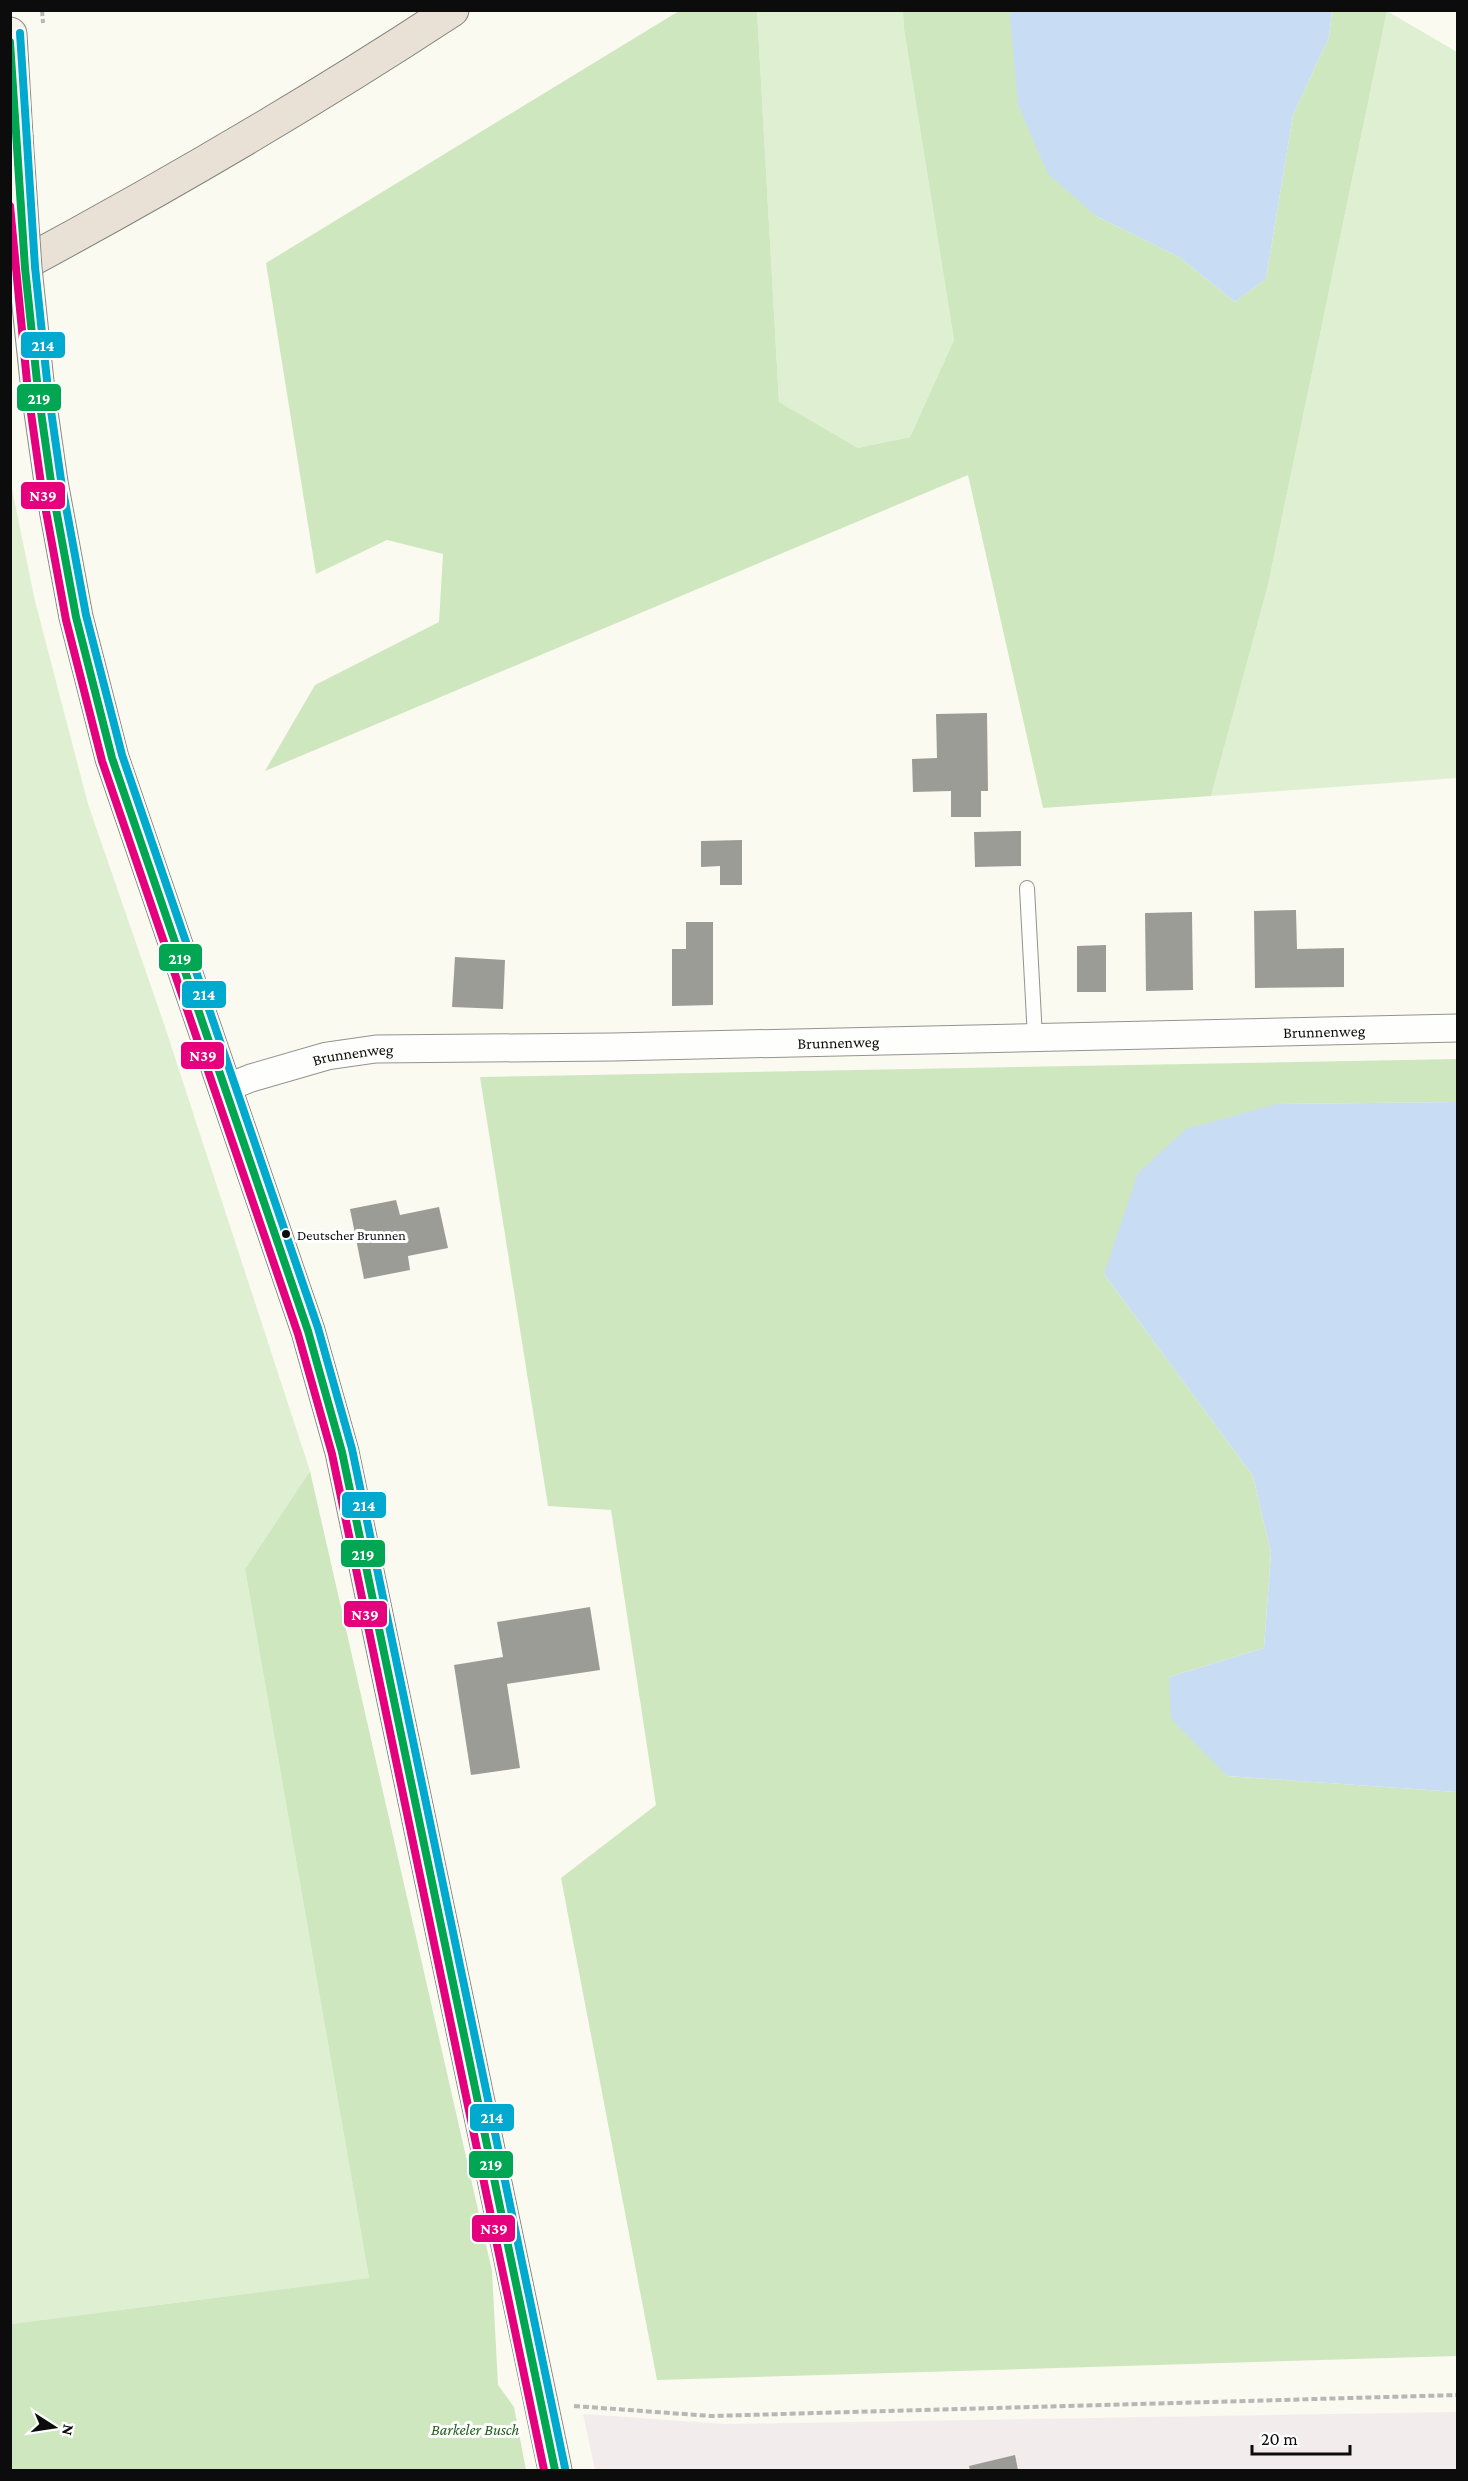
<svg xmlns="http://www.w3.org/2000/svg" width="1468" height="2481" font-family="'Crimson Pro',serif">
	<rect width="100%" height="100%" fill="#fafaf0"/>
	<!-- industrial -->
	<path fill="#f2eced" d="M1457 2412V2470H595L583 2414 725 2424Z"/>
	<!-- green -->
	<g fill="#def0d1">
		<path d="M757 11H903L904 29 954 340 910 437 858 448 779 402Z"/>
		<path d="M1387 11 1457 52V778L1211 796 1268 585Z"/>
		<path d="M10 479 35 601 88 804 165 1027 310 1471 245 1569 369 2278 11 2324Z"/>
	</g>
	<!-- forest -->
	<g fill="#cee7bf">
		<path d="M679 11H757L779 402 858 448 910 437 954 340 904 29 903 11H1012L1010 16 1096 216 1179 257 1235 302 1266 279 1293 115 1329 37 1332 11H1387L1268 585 1211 796 1043 808 968 475 265 771 315 685 439 622 443 554 387 540 316 574 266 263Z"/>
		<path d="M1457 1059V1102L1277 1104 1104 1274 1253 1476 1271 1553 1264 1648 1169 1677 1227 1776 1457 1792V2356L657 2380 561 1878 656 1805 611 1510 548 1506 480 1077Z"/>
		<path d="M310 1471 492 2271 498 2385 514 2407 526 2470H11V2324L369 2278 245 1569Z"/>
	</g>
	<!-- water -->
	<g fill="#c8ddf3">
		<path d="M1012 10 1332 11 1329 37 1293 115 1266 279 1235 302 1179 257 1096 216 1048 174 1018 105 1010 16Z"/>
		<path d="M1457 1102V1792L1227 1776 1171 1719 1169 1677 1264 1648 1271 1553 1253 1476 1104 1274 1138 1173 1186 1129 1277 1104Z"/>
	</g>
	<!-- building -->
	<g fill="#9c9c96">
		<path d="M987 713 988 791H981V817H951V791L913 792 912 759 937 758 936 714Z"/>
		<path d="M1021 831V866L975 867 974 832Z"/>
		<path d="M742 840V885H720V866L701 867V841Z"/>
		<path d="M1296 910 1297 949 1344 948V987L1255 988 1254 911Z"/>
		<path d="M1192 912 1193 990 1146 991 1145 913Z"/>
		<path d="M686 922H713V1005L672 1006V949H686Z"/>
		<path d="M1106 945V992H1077V946Z"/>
		<path d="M455 957 505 960 503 1009 452 1007Z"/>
		<path d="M396 1200 400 1215 439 1207 448 1248 408 1256 410 1270 364 1279 350 1209Z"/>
		<path d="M590 1607 600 1670 507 1684 520 1768 471 1775 454 1665 503 1657 497 1622Z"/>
		<path d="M1015 2455 1018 2470H970L969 2466Z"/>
	</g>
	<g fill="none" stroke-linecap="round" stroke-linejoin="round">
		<defs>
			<path id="lane" d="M1027 888 1035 1038"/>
			<g id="street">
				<path id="s1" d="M226 1088 251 1078 327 1056 376 1049 613 1047 1458 1028"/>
			</g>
			<g id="secondary">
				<path d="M10 34 16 136"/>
				<path d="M38 391 51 482 76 617 112 758 308 1331 342 1452 555 2470"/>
			</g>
			<path id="highway" d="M10 271C161 190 309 104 452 10"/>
		</defs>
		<!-- lane casing -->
		<use href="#lane" stroke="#93938f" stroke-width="16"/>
		<!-- street casing -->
		<use href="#street" stroke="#93938f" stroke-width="29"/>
		<!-- secondary casing -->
		<use href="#secondary" stroke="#8a8a85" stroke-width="35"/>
		<!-- highway casing -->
		<use href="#highway" stroke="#80807c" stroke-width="35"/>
		<!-- path -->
		<g stroke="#b7b7b5" stroke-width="4" stroke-dasharray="6 3" stroke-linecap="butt">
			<path d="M42 10 43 23"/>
			<path d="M574 2406 711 2416 1458 2395"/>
		</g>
		<!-- lane -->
		<use href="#lane" stroke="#fefefd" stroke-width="14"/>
		<!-- street -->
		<use href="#street" stroke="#fefefd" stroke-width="27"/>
		<!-- secondary -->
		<use href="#secondary" stroke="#f4f4e9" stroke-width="33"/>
		<!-- highway -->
		<use href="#highway" stroke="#e9e1d5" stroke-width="33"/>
		<defs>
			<path id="secondary-bridge" d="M16 136 25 268 38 391"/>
		</defs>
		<!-- secondary-bridge casing -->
		<use href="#secondary-bridge" stroke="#8a8a85" stroke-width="35" stroke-linecap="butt"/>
		<!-- secondary-bridge -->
		<use href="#secondary-bridge" stroke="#f4f4e9" stroke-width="33"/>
		<defs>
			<path id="bus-1" d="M10 42 25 268 38 391 51 482 76 617 112 758 308 1331 342 1452 555 2470"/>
			<path id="bus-2" d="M10 206 28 392 41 484 66 620 102 761 298 1334 332 1454 544 2470"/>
			<path id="bus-3" d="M20 33 35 267 48 390 61 480 86 615 122 755 318 1328 352 1449 565 2468"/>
		</defs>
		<!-- bus-1 casing -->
		<use href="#bus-1" stroke="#fff" stroke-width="12"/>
		<!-- bus-2 casing -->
		<use href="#bus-2" stroke="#fff" stroke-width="12"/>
		<!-- bus-3 casing -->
		<use href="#bus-3" stroke="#fff" stroke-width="12"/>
		<!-- bus-1 -->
		<use href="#bus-1" stroke="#00a651" stroke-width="8"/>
		<!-- bus-2 -->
		<use href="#bus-2" stroke="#e5007d" stroke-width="8"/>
		<!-- bus-3 -->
		<use href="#bus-3" stroke="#00a9ce" stroke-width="8"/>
	</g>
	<!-- markers -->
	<circle fill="#0c0c0c" stroke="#fff" stroke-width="2" cx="286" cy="1234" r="5"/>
	<g text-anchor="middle" stroke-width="6" stroke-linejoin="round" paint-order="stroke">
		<!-- bus labels -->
		<g font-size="14" fill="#0c0c0c" stroke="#fff" text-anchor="start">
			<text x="297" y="1240">Deutscher Brunnen</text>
		</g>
		<!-- street labels -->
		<g font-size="16" fill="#0c0c0c" stroke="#fff">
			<text dy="6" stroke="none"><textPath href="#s1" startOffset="1104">Brunnenweg</textPath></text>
			<text dy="6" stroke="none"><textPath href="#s1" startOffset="618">Brunnenweg</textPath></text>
			<text dy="6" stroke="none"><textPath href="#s1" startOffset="132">Brunnenweg</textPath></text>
		</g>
		<!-- park labels -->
		<g font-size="16" font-style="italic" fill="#22611f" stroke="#fff">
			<text x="475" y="2435">Barkeler Busch</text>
		</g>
	</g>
	<g stroke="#fff" stroke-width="2">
		<rect x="20" y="331" width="46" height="28" rx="6" fill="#00a9ce"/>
		<rect x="16" y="383" width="46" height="29" rx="6" fill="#00a651"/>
		<rect x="20" y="481" width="46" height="29" rx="6" fill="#e5007d"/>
		<rect x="158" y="943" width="45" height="29" rx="6" fill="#00a651"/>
		<rect x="181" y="980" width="46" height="29" rx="6" fill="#00a9ce"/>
		<rect x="180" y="1041" width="45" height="29" rx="6" fill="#e5007d"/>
		<rect x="341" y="1491" width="46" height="28" rx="6" fill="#00a9ce"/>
		<rect x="340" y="1539" width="46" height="29" rx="6" fill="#00a651"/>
		<rect x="343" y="1600" width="45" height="28" rx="6" fill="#e5007d"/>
		<rect x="469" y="2103" width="46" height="29" rx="6" fill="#00a9ce"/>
		<rect x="468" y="2150" width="46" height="29" rx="6" fill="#00a651"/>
		<rect x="471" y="2214" width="45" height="29" rx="6" fill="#e5007d"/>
	</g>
	<g font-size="16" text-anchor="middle" font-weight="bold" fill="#fff">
		<text x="43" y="351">214</text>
		<text x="39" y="404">219</text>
		<text x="43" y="501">N39</text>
		<text x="180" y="964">219</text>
		<text x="204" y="1000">214</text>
		<text x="203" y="1061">N39</text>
		<text x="364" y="1511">214</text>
		<text x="363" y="1560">219</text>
		<text x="365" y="1620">N39</text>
		<text x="492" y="2123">214</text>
		<text x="491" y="2170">219</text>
		<text x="494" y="2234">N39</text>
	</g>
	<!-- border -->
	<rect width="1468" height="2481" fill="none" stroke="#0c0c0c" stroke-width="24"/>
	<!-- north arrow -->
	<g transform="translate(54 2427) rotate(102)" stroke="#ffffff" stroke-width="4.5" paint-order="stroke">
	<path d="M0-4.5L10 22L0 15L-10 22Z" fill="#0c0c0c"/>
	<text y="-9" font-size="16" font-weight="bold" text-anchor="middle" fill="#0c0c0c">N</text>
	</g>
	<!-- scale -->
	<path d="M1252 2445v9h98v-9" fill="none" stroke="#0c0c0c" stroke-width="3"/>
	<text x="1261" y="2445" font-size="18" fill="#0c0c0c" stroke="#ffffff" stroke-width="4.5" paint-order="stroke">20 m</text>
</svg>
